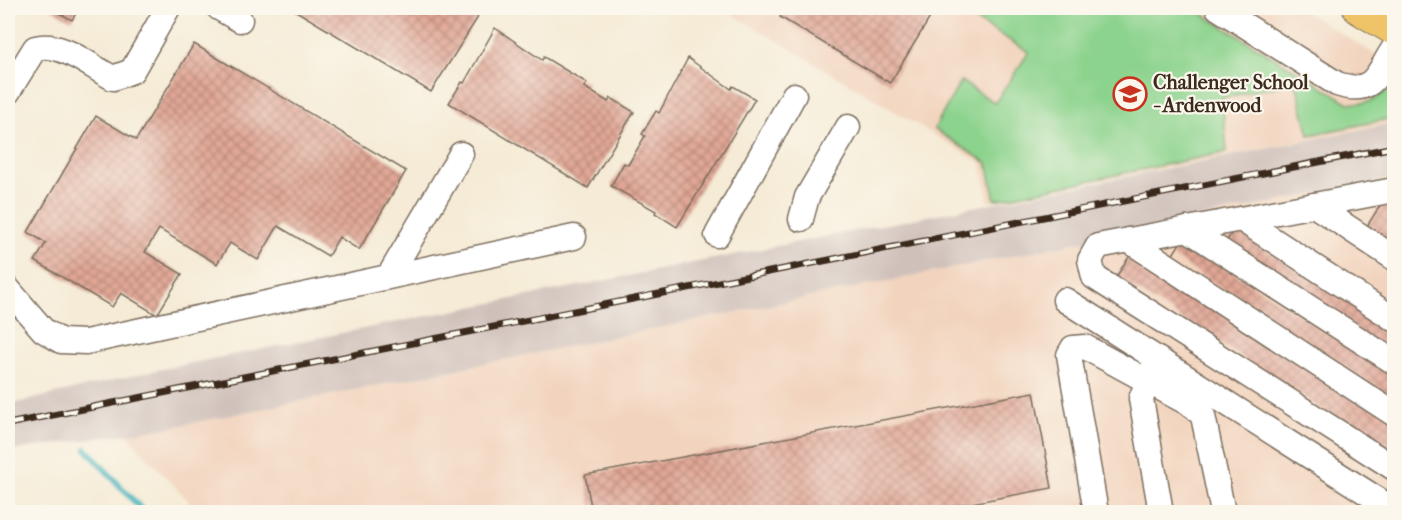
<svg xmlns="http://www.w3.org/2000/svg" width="1402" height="520" font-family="'IM FELL French Canon',serif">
	<defs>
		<pattern id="building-cross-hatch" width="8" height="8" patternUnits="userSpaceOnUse" patternTransform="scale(1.5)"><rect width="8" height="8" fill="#e1a796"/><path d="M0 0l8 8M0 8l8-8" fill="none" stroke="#b8887a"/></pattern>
	</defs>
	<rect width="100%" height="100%" fill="#fbf7ec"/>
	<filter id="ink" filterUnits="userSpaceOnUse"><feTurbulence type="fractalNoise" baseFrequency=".0167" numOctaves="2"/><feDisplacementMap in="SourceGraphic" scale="12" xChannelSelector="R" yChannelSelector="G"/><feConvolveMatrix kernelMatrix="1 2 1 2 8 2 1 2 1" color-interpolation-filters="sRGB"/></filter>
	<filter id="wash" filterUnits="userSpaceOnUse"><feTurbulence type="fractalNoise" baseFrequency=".008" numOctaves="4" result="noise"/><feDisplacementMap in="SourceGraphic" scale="24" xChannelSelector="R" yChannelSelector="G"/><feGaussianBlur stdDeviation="1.35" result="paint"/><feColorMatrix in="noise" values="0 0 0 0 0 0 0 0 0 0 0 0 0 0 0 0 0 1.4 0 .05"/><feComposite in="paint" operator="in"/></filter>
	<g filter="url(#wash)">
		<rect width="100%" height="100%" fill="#f5ebd6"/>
		<!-- built -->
		<g fill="#f2d4be">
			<path d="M722 8H1300L1394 66V123L989 202 981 163Z"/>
			<path d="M1394 178V512H199L125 434 168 428Z"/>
		</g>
		<!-- railway -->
		<path fill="#cfc0ba" d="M1394 123V178L168 428 8 451V405L157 370Z"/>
		<!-- grass -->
		<path fill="#8cd38d" stroke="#647e56" stroke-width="1.5" d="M980 8H1192L1349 103C1366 104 1374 102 1387 90L1394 95V118L1309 135 1297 87 1293 83 1222 98 1227 152 995 200 987 163 934 129 961 81 995 103 1029 52 973 18Z"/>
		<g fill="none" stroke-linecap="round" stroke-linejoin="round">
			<!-- stream -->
			<path stroke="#44b3bd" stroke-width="6" d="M86 449 144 512"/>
		</g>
		<g id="blocks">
			<!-- building -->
			<g fill="url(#building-cross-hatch)">
				<path d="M49 8H79L72 20Z"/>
				<path d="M291 8H462L478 17 431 92Z"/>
				<path d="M786 8H917L931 16 890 83 780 17Z"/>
				<path d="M495 28 542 60 544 57 587 83 584 87 608 102 611 98 634 112 588 188 449 103 462 82 464 83Z"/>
				<path d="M194 44 406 171 359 250 339 237 328 256 278 226 258 260 230 243 217 264 159 229 145 252 182 274 157 315 121 293 112 307 35 261 46 243 28 232 96 116 136 140Z"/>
				<path d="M688 58 731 89 733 86 755 99 677 227 655 213 656 211 611 186 624 163 628 165 645 136 642 134 656 111 659 113Z"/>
				<path d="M1384 199 1394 206V254L1362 234Z"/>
				<path d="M1234 229 1394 332V356L1223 247Z"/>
				<path d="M1182 240 1394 376V399L1172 256Z"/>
				<path d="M1132 252 1394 420V455L1116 277Z"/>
				<path d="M1034 392 1052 488 950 507 951 512H592L585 475Z"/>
			</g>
		</g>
	</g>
	<g filter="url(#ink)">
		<use href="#blocks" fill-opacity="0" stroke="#7c6e5e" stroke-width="1.5"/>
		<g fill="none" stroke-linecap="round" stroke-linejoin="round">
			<defs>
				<g id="minor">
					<path d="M219 8 240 20"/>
					<path d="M1218 8 1337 84C1374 96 1376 75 1394 48"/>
					<path d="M8 92 35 48C62 41 89 66 113 78L132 71 168 8"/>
					<path d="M1394 190 1098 246 1090 260 1094 277 1394 468"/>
					<path d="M1314 205 1394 258"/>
					<path d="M801 219 807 197 848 127"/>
					<path d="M1241 219 1394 319"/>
					<path d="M1187 229 1394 362"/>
					<path d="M717 235 794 95"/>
					<path d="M1128 240 1394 414"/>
					<path d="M389 276 461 154"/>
					<path d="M8 289 43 330 61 341 86 342 574 237"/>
					<path d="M1065 300 1394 510"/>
					<path d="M1154 366 1141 399 1161 512"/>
					<path d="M1096 512 1069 355 1073 348 1085 347 1195 407 1203 416 1223 512"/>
				</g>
				<path id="major" d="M1359 8 1394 29"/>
			</defs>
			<!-- minor casing -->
			<use href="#minor" stroke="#7c6e5e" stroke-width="27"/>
			<!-- major casing -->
			<use href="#major" stroke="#7c6e5e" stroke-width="34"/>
			<!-- minor -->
			<use href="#minor" stroke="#fff" stroke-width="24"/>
			<!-- major -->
			<use href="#major" stroke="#efc469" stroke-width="32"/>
			<defs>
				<path id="rail" d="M8 424 1394 147"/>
			</defs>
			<!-- rail casing -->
			<use href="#rail" stroke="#3b2a1e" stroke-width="7"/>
			<!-- rail -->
			<use href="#rail" stroke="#fbf7ec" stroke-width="4.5" stroke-dasharray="14" stroke-linecap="butt"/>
		</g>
	</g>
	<!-- icons -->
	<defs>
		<symbol id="school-ring" viewBox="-11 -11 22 22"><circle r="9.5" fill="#fbf7ec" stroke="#c8321e" stroke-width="1.5"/><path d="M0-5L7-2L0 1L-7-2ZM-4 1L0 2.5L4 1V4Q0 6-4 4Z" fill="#c8321e"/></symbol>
	</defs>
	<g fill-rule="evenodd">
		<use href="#school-ring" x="1111" y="75" width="38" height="38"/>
	</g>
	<g text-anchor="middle" stroke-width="4.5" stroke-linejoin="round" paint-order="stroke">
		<!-- poi labels -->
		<g font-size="20" font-weight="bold" fill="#3b2a1e" stroke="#fbf7ec" text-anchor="start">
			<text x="1153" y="89">Challenger School<tspan x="1153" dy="23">- Ardenwood</tspan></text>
		</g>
	</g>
	<!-- margin -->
	<rect width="1402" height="520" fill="none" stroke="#fbf7ec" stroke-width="30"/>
</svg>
